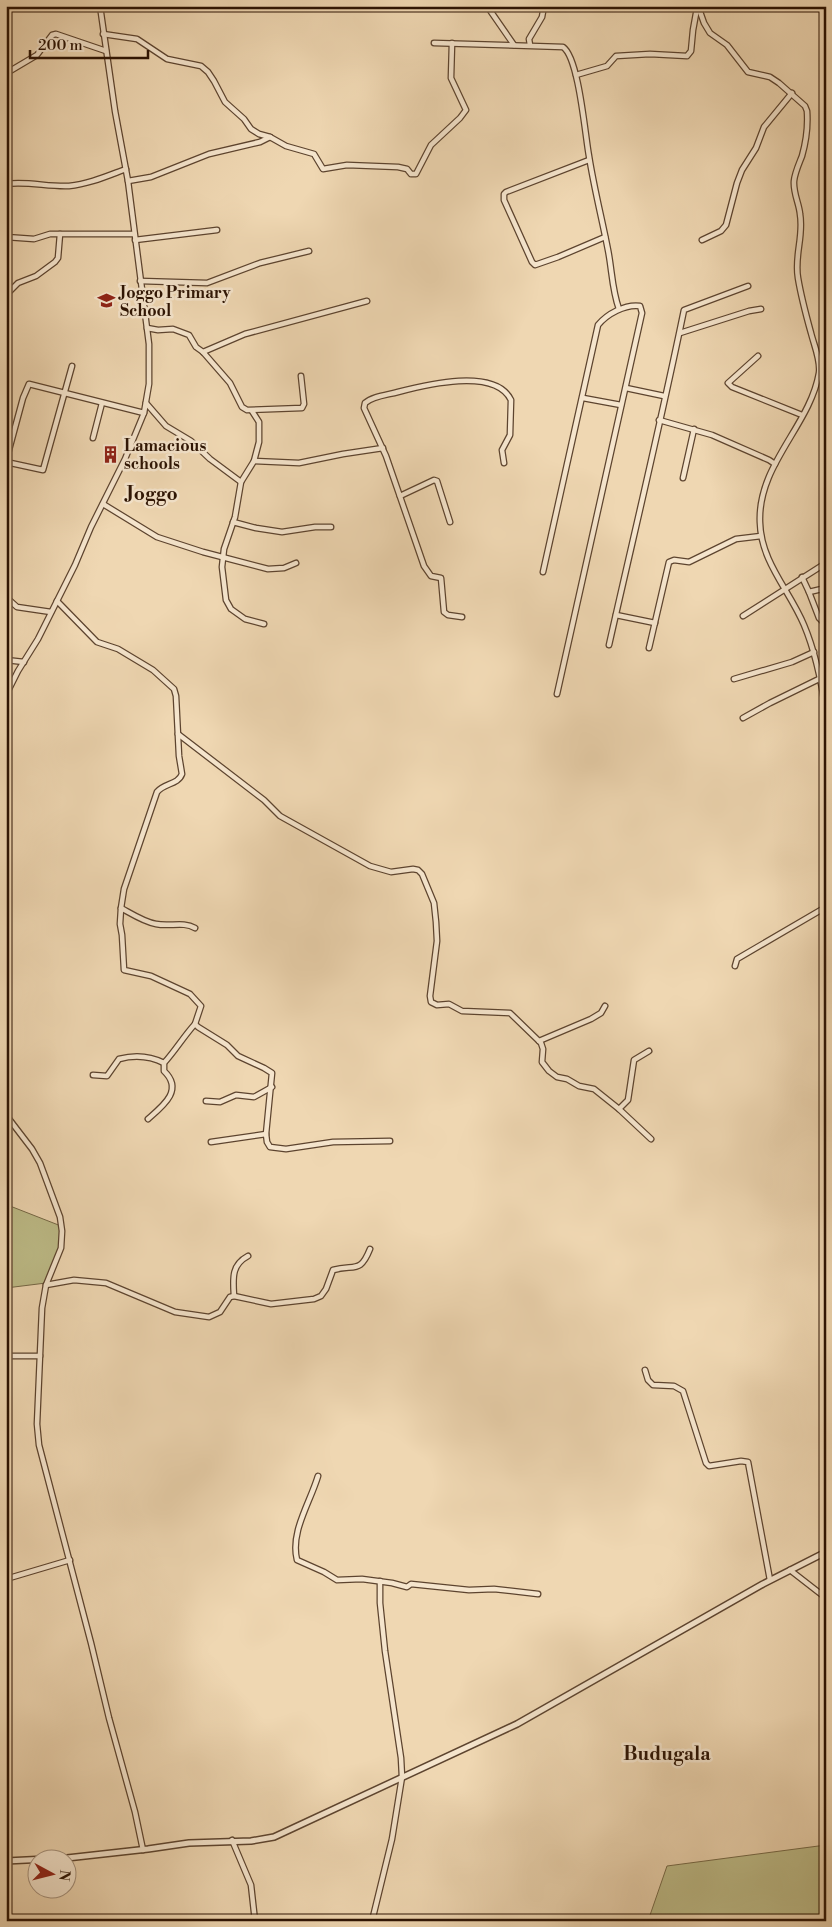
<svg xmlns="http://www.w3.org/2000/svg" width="832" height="1927" font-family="'Libre Bodoni',serif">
	<rect width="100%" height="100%" fill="#efd7b2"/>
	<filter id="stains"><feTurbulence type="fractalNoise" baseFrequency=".004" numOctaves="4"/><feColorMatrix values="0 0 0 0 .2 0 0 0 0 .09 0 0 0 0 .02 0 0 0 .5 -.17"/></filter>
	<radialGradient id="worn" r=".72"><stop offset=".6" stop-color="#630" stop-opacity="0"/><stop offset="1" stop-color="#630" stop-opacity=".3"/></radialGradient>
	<!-- green -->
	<g fill="#bebd89" stroke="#756846">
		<path d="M10 1206 61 1226 59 1247 46 1283 6 1288V1207Z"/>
		<path d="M826 1845V1921H648L667 1866Z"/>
	</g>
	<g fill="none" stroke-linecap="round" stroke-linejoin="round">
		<defs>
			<g id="minor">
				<path d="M487 6 514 45"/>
				<path d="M698 6 704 23 710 33 727 45 748 72 770 77 779 83 805 106 807 111C808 125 806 142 802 156 799 164 795 172 794 181 793 193 799 203 800 214 804 236 794 256 798 278 801 296 806 315 811 333 814 345 821 361 819 373 810 426 757 465 760 523 761 562 790 591 804 625 815 651 822 685 826 713"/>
				<path d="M103 34 137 39 167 59 201 66 208 72 214 81 225 102 244 119 251 129 259 134 270 137"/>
				<path d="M434 43 563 47C579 58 585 135 589 156 594 188 602 219 608 250 612 270 612 290 619 309"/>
				<path d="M530 45 529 39 542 17 544 6"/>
				<path d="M10 71 37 55 52 35 56 34 106 51"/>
				<path d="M576 75 607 66 616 56 650 54 687 56 691 51 693 30 697 8"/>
				<path d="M589 160 506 192 504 194V200L532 262 535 265 558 257 605 237"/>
				<path d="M128 181 151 177 209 154 260 142 270 137 286 146 314 154 323 169 347 165 398 167 407 169 411 174H416L431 145 460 118 466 110 451 78 452 43"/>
				<path d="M6 184C27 181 48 187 69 186 89 184 107 176 126 169"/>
				<path d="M6 237 34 239 50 234H60"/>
				<path d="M135 240 217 230"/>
				<path d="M702 240 721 231 726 225 737 183 742 170 756 148 764 127 792 93"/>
				<path d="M140 281 207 283 260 263 309 251"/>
				<path d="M6 295 18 283 36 276 55 262 58 258 60 234H134"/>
				<path d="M147 328 158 330 173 329 189 335 196 347 203 352 230 383 242 407 247 410 302 408 304 404 301 376"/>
				<path d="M680 333 749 311 761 309"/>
				<path d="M203 352 245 334 367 301"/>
				<path d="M758 356 728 383 732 387 802 415"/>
				<path d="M626 388 664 396"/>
				<path d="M583 398 621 405"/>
				<path d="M146 403 166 426 191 441 210 459 241 482"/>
				<path d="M252 411 259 422V442L254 461 241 482 235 517 224 549 222 567 226 600 231 609 245 619 264 624"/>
				<path d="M659 420 712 435 769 460 775 464"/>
				<path d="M93 438 102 403"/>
				<path d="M6 461 23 398 29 384 144 413"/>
				<path d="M254 461 299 463 343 454 383 448"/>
				<path d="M6 462 43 470 72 366"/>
				<path d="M683 478 694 429"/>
				<path d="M400 496 434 480 437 481 450 522"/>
				<path d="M103 504 157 537 203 552 268 569 284 568 296 563"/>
				<path d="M233 522 256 528 282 532 315 527H331"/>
				<path d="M543 572 598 325C607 314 625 304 640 306L642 313 557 694"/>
				<path d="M802 577 809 592 826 588"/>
				<path d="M809 592 819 618 826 625"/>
				<path d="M6 597 17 607 51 612"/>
				<path d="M57 601 97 642 118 649 153 670 174 689 176 696 179 756 182 774C178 785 164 783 157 792L124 889 121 908 120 924 122 935 124 970 151 976 190 994 201 1006 195 1024 198 1027 227 1045 238 1056 264 1068 272 1073 266 1134 267 1142 270 1147 286 1149 333 1142 390 1141"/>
				<path d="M616 615 655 623"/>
				<path d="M743 616 826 563"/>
				<path d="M462 617 448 615 444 612 441 578 431 576 424 566 386 456 364 408 365 403C373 396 387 395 398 392 425 385 495 367 511 400L510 435 502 450 504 463"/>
				<path d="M609 645C634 534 661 422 684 310L748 286"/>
				<path d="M649 648 669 562 674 560 689 562 736 539 761 536"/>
				<path d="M6 660 24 662"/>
				<path d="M734 679 792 662 814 652"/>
				<path d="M6 695 18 671 38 639 75 565 91 527 125 459 144 413 149 384V344L128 181 115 111 100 6"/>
				<path d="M743 718 770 703 819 679"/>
				<path d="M178 734 264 800 280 816 370 866 391 872 413 869 418 870 422 874 434 903 436 922 437 941 430 996 431 1002 437 1005 449 1004 462 1011 510 1013 541 1043 543 1049 542 1062 549 1071 557 1077 567 1079 579 1086 594 1089 619 1109 651 1139"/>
				<path d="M121 908C132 914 144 922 156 924 170 927 183 921 195 928"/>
				<path d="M735 966 737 959 826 907"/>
				<path d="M539 1041 591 1019 601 1013 605 1006"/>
				<path d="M93 1075 107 1076 119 1059C134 1055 150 1056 164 1063"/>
				<path d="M206 1101 220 1102 236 1095 254 1097 272 1087"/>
				<path d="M619 1109 628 1100 634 1060 649 1051"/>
				<path d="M6 1115 32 1149 40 1163 60 1217 62 1231 61 1248 46 1285 42 1308 37 1424 39 1445 91 1643 109 1718 135 1812 143 1850"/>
				<path d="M148 1119C163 1106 184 1090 164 1071V1063C175 1051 184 1036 195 1024"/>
				<path d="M211 1142 266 1134"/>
				<path d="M46 1285 74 1280 106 1283 175 1312 209 1317 220 1312 230 1297 234 1296 271 1304 314 1299 321 1296 326 1289 333 1270C355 1264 360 1274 370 1249"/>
				<path d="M234 1296C233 1279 231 1265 248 1256"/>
				<path d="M6 1356H40"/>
				<path d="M645 1370 648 1380 653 1385 674 1386 683 1391 706 1463 709 1466 741 1461 748 1462 770 1580"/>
				<path d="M318 1476C310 1503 290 1532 297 1560L324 1572 337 1580 362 1579 392 1583 407 1587 411 1584 469 1590 494 1589 538 1594"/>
				<path d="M790 1570 826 1598"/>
				<path d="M6 1579 70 1560"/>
				<path d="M232 1840 251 1885 255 1921"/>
				<path d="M372 1921 392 1839 402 1777 401 1758 385 1651 380 1603V1581"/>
			</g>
			<path id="tertiary" d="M6 1861 67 1858 148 1849 189 1843 251 1841 274 1837 517 1724 763 1584 826 1552"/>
		</defs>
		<!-- minor casing -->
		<use href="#minor" stroke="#5d442f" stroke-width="7"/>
		<!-- tertiary casing -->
		<use href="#tertiary" stroke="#5d442f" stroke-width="8"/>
		<!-- minor -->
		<use href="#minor" stroke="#f5e5cd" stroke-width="4.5"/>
		<!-- tertiary -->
		<use href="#tertiary" stroke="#f5e5cd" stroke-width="5"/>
	</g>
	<!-- icons -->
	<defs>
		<symbol id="school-bare" viewBox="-9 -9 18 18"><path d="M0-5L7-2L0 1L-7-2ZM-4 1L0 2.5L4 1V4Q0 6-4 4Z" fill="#8f2418" stroke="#f5e5cd" stroke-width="2.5" paint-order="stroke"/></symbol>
		<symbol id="building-bare" viewBox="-9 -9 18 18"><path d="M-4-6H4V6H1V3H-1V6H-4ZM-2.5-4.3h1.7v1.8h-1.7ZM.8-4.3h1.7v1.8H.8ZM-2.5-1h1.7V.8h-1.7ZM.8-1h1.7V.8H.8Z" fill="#8f2418" stroke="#f5e5cd" stroke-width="2.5" paint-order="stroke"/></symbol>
	</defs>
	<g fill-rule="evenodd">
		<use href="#school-bare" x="94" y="288" width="25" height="25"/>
		<use href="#building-bare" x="98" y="442" width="25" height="25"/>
	</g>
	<g text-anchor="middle" stroke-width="5" stroke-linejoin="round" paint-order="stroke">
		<!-- poi labels -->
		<g font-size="16" font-weight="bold" fill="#2c1303" stroke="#f5e5cd" text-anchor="start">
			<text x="120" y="298">Joggo Primary<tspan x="120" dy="18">School</tspan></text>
			<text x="124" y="451">Lamacious<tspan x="124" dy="18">schools</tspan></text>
		</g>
		<!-- quarter labels -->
		<g font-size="19" font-weight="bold" fill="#2c1303" stroke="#f5e5cd">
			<text x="152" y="500">Joggo</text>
			<text x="667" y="1760">Budugala</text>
		</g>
	</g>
	<!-- margin -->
	<rect width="832" height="1927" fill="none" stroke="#efd7b2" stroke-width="25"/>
	<rect x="8" y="8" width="817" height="1912" fill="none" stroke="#2c1303" stroke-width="2.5"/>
	<rect x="12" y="12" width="807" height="1902" fill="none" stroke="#2c1303"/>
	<!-- north arrow -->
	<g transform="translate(52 1874) rotate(97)"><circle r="24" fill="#f5e5cd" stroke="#a5917c"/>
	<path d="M0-4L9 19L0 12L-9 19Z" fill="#8f2418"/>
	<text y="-8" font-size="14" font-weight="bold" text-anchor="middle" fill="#2c1303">N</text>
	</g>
	<!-- scale -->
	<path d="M30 50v8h118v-8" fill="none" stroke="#2c1303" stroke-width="2.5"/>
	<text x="38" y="50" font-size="15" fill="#2c1303" stroke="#f5e5cd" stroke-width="4" paint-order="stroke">200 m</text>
	<rect width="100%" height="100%" filter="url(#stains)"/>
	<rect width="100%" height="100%" fill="url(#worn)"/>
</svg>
